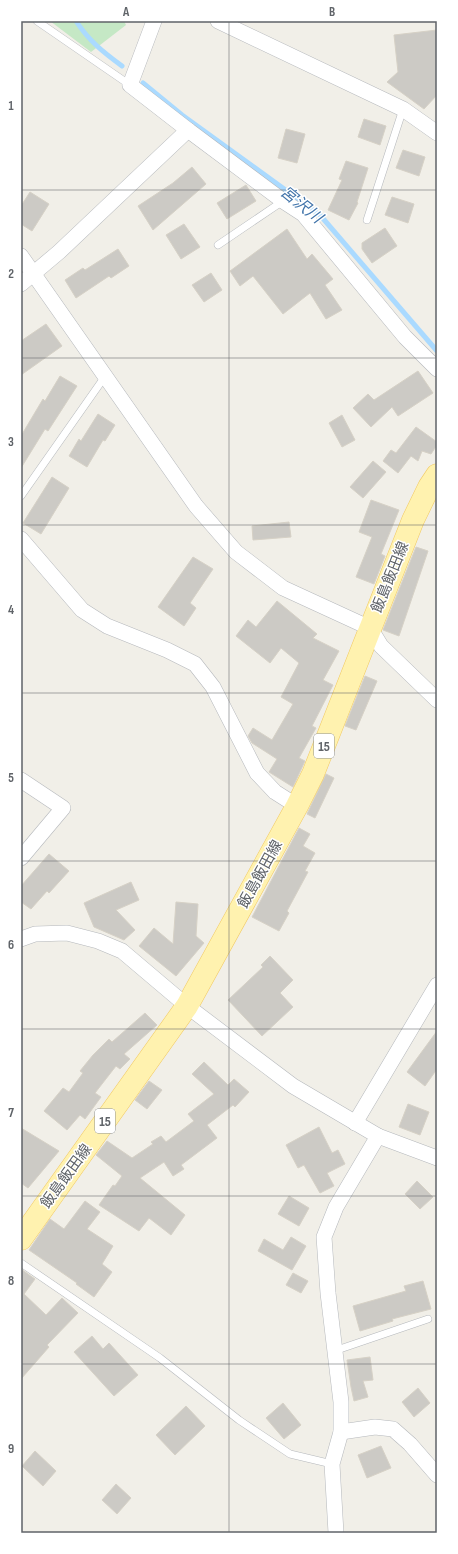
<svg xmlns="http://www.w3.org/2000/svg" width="458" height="1554" font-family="'Sofia Sans Condensed','Noto Sans JP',sans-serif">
	<rect width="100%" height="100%" fill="#f1efe8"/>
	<!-- green -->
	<path fill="#c5e8c5" d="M50 21H124L126 25 91 52Z"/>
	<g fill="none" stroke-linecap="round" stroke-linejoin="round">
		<!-- stream -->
		<g stroke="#aadaff" stroke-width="5">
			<path d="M76 21C89 41 103 52 122 66"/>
			<path d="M143 83 182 115 320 215 437 351"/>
		</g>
	</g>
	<!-- building -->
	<g fill="#cccac5" stroke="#d6d1c6">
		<path d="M437 30V95L424 109 387 82 398 72 394 35Z"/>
		<path d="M364 119 386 126 380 145 358 137Z"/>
		<path d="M286 129 305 134 297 163 278 158Z"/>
		<path d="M403 150 425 157 419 176 396 168Z"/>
		<path d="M346 161 368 168 357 202 358 203 349 220 328 210 342 180 339 179Z"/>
		<path d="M192 167 206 184 153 230 138 206 173 183Z"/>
		<path d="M246 185 256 201 227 219 217 203Z"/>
		<path d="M30 192 49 204 32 231 21 224V206Z"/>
		<path d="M392 197 414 204 408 223 385 215Z"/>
		<path d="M184 224 200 247 181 259 166 235Z"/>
		<path d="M385 228 397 246 372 263 362 249V243Z"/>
		<path d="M287 229 307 259 312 254 333 279 325 285 342 310 326 319 310 293 283 314 253 276 240 286 230 271Z"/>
		<path d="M118 249 129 266 111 278 109 276 76 298 65 280 83 268 85 270Z"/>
		<path d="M211 273 222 290 204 302 192 285Z"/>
		<path d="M46 324 62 346 21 375V341Z"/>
		<path d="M418 371 433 393 398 416 392 407 371 427 353 408 368 394 374 400Z"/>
		<path d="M60 376 77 386 48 431 45 429 21 468V436L43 399 45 401Z"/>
		<path d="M98 414 115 425 105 441 103 440 87 467 69 456 79 439 81 441Z"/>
		<path d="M342 415 355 440 342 447 329 423Z"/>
		<path d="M416 427 437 442V445L431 454 422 451 418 461 411 456 398 473 383 461 391 450 396 453Z"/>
		<path d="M373 461 386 472 363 498 350 487Z"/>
		<path d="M52 477 69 488 41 534 23 523Z"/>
		<path d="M371 500 399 510 381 554 385 556 374 584 356 577 372 537 359 532Z"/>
		<path d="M289 522 291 537 253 540 252 526Z"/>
		<path d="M416 547 428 551 399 636 383 630Z"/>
		<path d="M193 557 213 569 190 603 196 608 184 626 158 607Z"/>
		<path d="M277 601 317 634 313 638 339 651 323 680 333 685 312 726 316 728 299 758 305 761 293 787 269 772 277 759 252 743 248 736 253 728 272 740 293 704 281 697 299 663 281 648 270 663 236 636 248 620 256 627Z"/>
		<path d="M365 676 377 681 356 730 345 726Z"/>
		<path d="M326 774 334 778 315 818 307 814Z"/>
		<path d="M299 828 310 834 303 846 315 853 305 871 308 872 287 911 289 913 279 931 252 917Z"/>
		<path d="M49 854 69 871 49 893 47 891 31 909 21 902V886Z"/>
		<path d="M131 882 139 900 116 910 135 930 124 940 94 927 84 903Z"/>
		<path d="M176 902 198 904 196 936 204 943 176 976 139 946 154 928 173 944Z"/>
		<path d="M270 956 293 980 280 993 293 1007 262 1036 228 1000 263 967 261 965Z"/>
		<path d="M145 1013 157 1025 124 1054 130 1059 120 1069 116 1066 95 1093 101 1097 85 1119 80 1115 67 1130 44 1111 63 1088 69 1092 83 1073 80 1071 93 1055 109 1039 112 1042Z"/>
		<path d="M437 1031V1069L425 1086 407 1072Z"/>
		<path d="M204 1062 228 1085 234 1079 249 1092 235 1107 233 1105 207 1125 217 1138 181 1165 184 1169 173 1176 164 1162 140 1178 185 1215 171 1235 149 1218 139 1231 99 1205 113 1185 115 1186 122 1176 96 1155 107 1141 132 1158 153 1144 151 1142 161 1136 166 1142 194 1121 188 1114 214 1094 192 1074Z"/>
		<path d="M149 1081 162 1090 147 1109 135 1100Z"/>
		<path d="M408 1104 429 1112 420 1135 399 1127Z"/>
		<path d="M319 1127 332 1153 338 1150 345 1164 327 1173 334 1186 320 1193 304 1165 298 1168 286 1145Z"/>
		<path d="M21 1128 59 1151 28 1188 21 1183Z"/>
		<path d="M417 1181 433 1197 420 1209 405 1194Z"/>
		<path d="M289 1196 309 1208 299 1226 278 1214Z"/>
		<path d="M85 1201 100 1212 87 1229 113 1246 102 1264 112 1272 94 1297 76 1284 77 1283 29 1250 50 1219 64 1229Z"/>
		<path d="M291 1237 306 1246 292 1270 258 1251 264 1239 283 1250Z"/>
		<path d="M21 1269 35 1279 24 1294 46 1315 62 1298 78 1313 47 1345 49 1347 21 1379Z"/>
		<path d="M293 1273 308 1281 301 1293 286 1285Z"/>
		<path d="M423 1281 431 1309 392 1319 393 1321 360 1331 353 1306 406 1291 404 1286Z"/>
		<path d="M92 1336 103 1349 109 1343 138 1375 114 1396 74 1352Z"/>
		<path d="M370 1357 373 1380 363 1381 368 1397 354 1401 351 1387 347 1360Z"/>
		<path d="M418 1388 430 1403 414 1417 402 1402Z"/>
		<path d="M283 1403 301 1425 284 1439 266 1418Z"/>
		<path d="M186 1406 205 1426 175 1455 156 1435Z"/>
		<path d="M381 1446 391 1468 367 1478 358 1455Z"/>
		<path d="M35 1451 56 1471 43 1486 22 1466Z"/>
		<path d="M116 1484 131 1498 117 1514 102 1500Z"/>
	</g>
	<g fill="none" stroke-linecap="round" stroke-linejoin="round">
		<defs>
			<g id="service">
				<path d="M37 21 130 85"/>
				<path d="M367 220 403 109"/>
				<path d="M218 245 283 201"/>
				<path d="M21 496 106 375"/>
				<path d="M21 1263 160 1358 239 1420 290 1454 332 1464"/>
				<path d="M334 1351 428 1319"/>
			</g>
			<g id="minor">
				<path d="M218 21 403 109 437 133"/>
				<path d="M188 130 283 201 303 214 405 337 437 369"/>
				<path d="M21 256 196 506 236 552 283 588 370 628 381 646 437 700"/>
				<path d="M21 284 59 252 188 130 130 85 154 21"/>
				<path d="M21 539 82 610 107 626 167 650 195 664 213 687 257 773 275 792 297 806"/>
				<path d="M21 780 63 808 21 858"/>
				<path d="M21 939 35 934 67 933 98 941 122 951 187 1006 293 1086 378 1136 437 1158"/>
				<path d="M355 1123 437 985"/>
				<path d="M341 1432 375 1427 393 1429 410 1444 437 1475"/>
				<path d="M336 1533 332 1464 341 1432V1402L328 1293 324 1237 336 1207 378 1136"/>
			</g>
			<path id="primary" d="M21 1239 187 1006 297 806 313 774 413 520 429 487 437 475"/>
		</defs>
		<!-- service casing -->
		<use href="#service" stroke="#b5b8bc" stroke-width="8"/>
		<!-- minor casing -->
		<use href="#minor" stroke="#b5b8bc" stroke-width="16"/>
		<!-- primary casing -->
		<use href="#primary" stroke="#f2c960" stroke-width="23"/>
		<!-- service -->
		<use href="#service" stroke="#fff" stroke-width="7"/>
		<!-- minor -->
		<use href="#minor" stroke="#fff" stroke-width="15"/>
		<!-- primary -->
		<use href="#primary" stroke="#fff2af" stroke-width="22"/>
	</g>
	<!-- grid -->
	<path fill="none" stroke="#5f6368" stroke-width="1" stroke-opacity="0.55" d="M229 21V1533M21 190H437M21 358H437M21 525H437M21 693H437M21 861H437M21 1029H437M21 1196H437M21 1364H437"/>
	<g text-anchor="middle" stroke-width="3" stroke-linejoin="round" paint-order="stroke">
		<!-- shield labels -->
		<g fill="#fff" stroke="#8f9295" stroke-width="1">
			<rect x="314" y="734" width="20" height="24" rx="3"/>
			<rect x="95" y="1109" width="20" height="24" rx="3"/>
		</g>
		<g font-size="14" font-weight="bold" fill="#5f6368">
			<text x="324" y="751">15</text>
			<text x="105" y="1126">15</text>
		</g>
		<!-- street labels -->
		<g font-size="15" fill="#5f6368" stroke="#fff">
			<text transform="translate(390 577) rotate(-68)" y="5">飯島飯田線</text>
			<text transform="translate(260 874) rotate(-61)" y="5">飯島飯田線</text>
			<text transform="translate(66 1176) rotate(-54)" y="5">飯島飯田線</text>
		</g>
		<!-- water labels -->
		<g font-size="16" font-style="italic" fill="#4174aa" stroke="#fff">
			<text transform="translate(302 204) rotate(39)" y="6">宮沢川</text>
		</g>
	</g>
	<!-- border -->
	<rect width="458" height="1554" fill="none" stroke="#ffffff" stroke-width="44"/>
	<rect x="22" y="22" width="414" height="1510" fill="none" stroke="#5f6368" stroke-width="1.5"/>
	<g font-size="13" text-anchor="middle" font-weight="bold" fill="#5f6368">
		<text x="126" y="16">A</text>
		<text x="332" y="16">B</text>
		<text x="11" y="110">1</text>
		<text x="11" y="278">2</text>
		<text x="11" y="446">3</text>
		<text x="11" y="614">4</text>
		<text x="11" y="782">5</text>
		<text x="11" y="949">6</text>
		<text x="11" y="1117">7</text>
		<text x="11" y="1285">8</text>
		<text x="11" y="1453">9</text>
	</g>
</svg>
